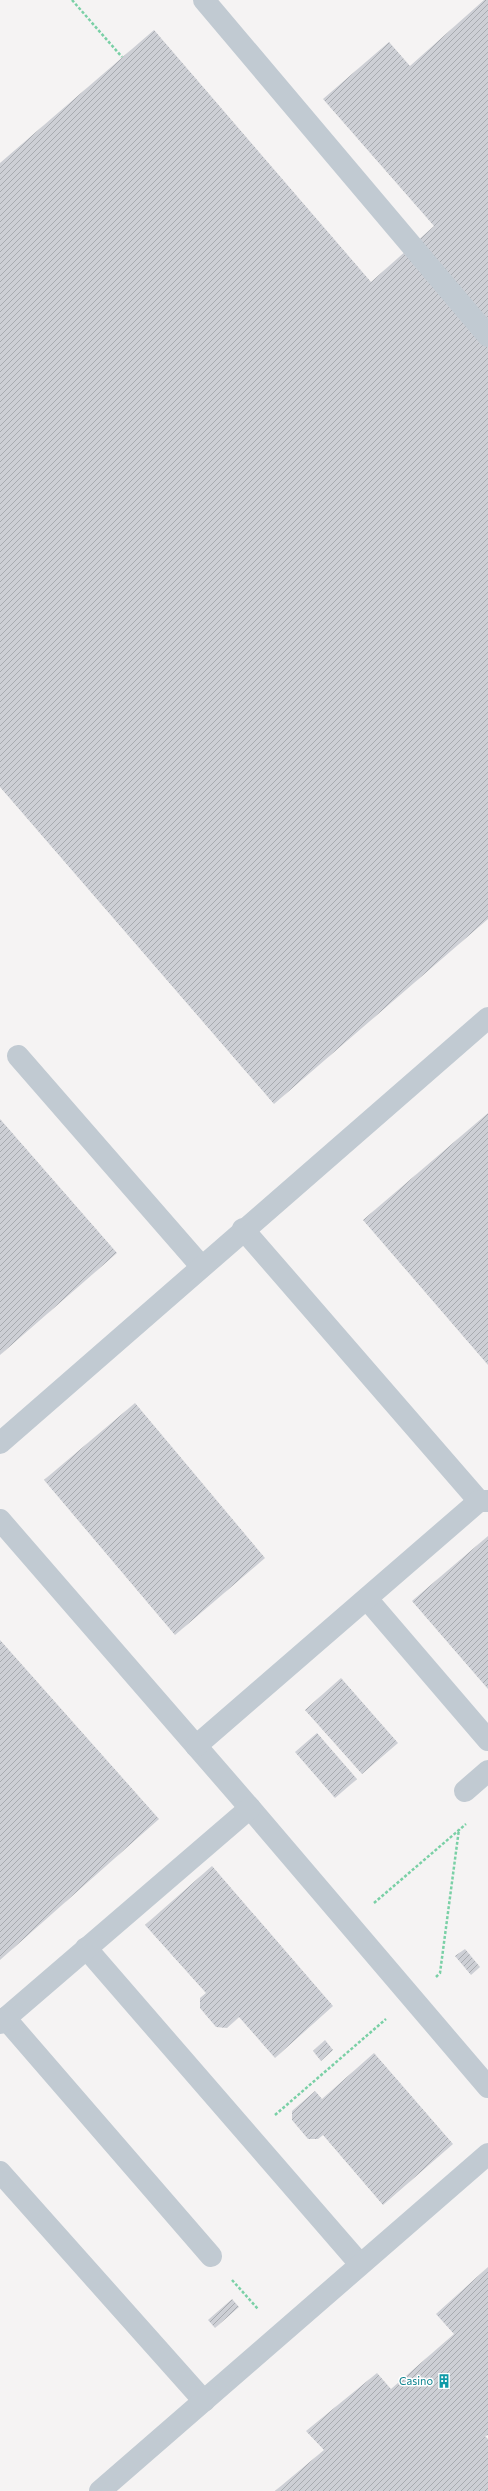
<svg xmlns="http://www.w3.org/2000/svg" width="488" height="2491" font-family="Commissioner,sans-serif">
	<defs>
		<pattern id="building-hatch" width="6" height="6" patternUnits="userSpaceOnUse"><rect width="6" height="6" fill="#cdcfd5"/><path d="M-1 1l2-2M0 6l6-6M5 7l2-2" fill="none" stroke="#a8abb0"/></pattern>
	</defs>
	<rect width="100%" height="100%" fill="#f5f3f3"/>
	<!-- building -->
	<g fill="url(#building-hatch)">
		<path d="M484 0H488V919L274 1104 0 787V163L154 30 371 282 434 226 323 99 389 42 410 66Z"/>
		<path d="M488 1113V1365L363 1220Z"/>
		<path d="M0 1119 117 1253 0 1355Z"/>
		<path d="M135 1403 265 1558 175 1635 44 1480Z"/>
		<path d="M488 1536V1689L412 1601Z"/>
		<path d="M0 1640 159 1819 0 1960Z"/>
		<path d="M341 1678 398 1743 362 1774 305 1710Z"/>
		<path d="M317 1733 357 1779 335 1798 295 1752Z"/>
		<path d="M212 1866 333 2006 275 2058 239 2017 227 2028 216 2027 200 2008V1998L206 1993 145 1925Z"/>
		<path d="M465 1949 480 1967 471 1975 455 1956Z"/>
		<path d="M325 2040 333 2050 321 2061 313 2051Z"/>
		<path d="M374 2053 453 2144 383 2205 323 2135 318 2139H308L292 2120V2111L315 2091 322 2099Z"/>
		<path d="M488 2267V2435L485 2436 488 2439V2491H275L324 2450 306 2431 377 2373 391 2389 454 2334 436 2314Z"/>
		<path d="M232 2299 239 2307 215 2328 208 2320Z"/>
	</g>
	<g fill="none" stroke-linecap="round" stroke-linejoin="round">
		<!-- path -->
		<g stroke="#7ad0a6" stroke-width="2.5" stroke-dasharray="3 2" stroke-linecap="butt">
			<path d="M72 0 122 57"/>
			<path d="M374 1903 466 1824"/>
			<path d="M436 1977 440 1973 459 1829"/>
			<path d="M275 2115 386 2019"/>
			<path d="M232 2280 258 2309"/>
		</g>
		<!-- lane -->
		<g stroke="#c1cad2" stroke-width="22">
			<path d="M204 0 488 336"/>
			<path d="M18 1056 201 1266"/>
			<path d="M243 1229 479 1501H488"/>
			<path d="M0 1443 488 1018"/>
			<path d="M0 1520 250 1808 488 2087"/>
			<path d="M367 1599 488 1740"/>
			<path d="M196 1746 479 1501"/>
			<path d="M465 1791 488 1771"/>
			<path d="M86 1948 360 2264"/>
			<path d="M5 2018 211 2256"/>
			<path d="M0 2023 250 1808"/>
			<path d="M0 2172 204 2401"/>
			<path d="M100 2491 488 2154"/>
		</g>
	</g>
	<!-- icons -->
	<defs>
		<symbol id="building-bare" viewBox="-9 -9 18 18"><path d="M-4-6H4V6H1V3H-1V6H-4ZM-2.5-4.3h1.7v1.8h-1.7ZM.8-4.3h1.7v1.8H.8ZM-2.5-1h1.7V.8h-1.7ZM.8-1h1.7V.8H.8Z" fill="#0f9aa8" stroke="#fff" stroke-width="2.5" paint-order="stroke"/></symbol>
	</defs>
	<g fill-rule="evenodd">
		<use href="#building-bare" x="434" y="2371" width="20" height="20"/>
	</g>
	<g text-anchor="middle" stroke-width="3" stroke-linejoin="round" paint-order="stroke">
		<!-- culture labels -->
		<g font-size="11" fill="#0d838f" stroke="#fff" text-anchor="end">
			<text x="433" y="2385">Casino</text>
		</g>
	</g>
</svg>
